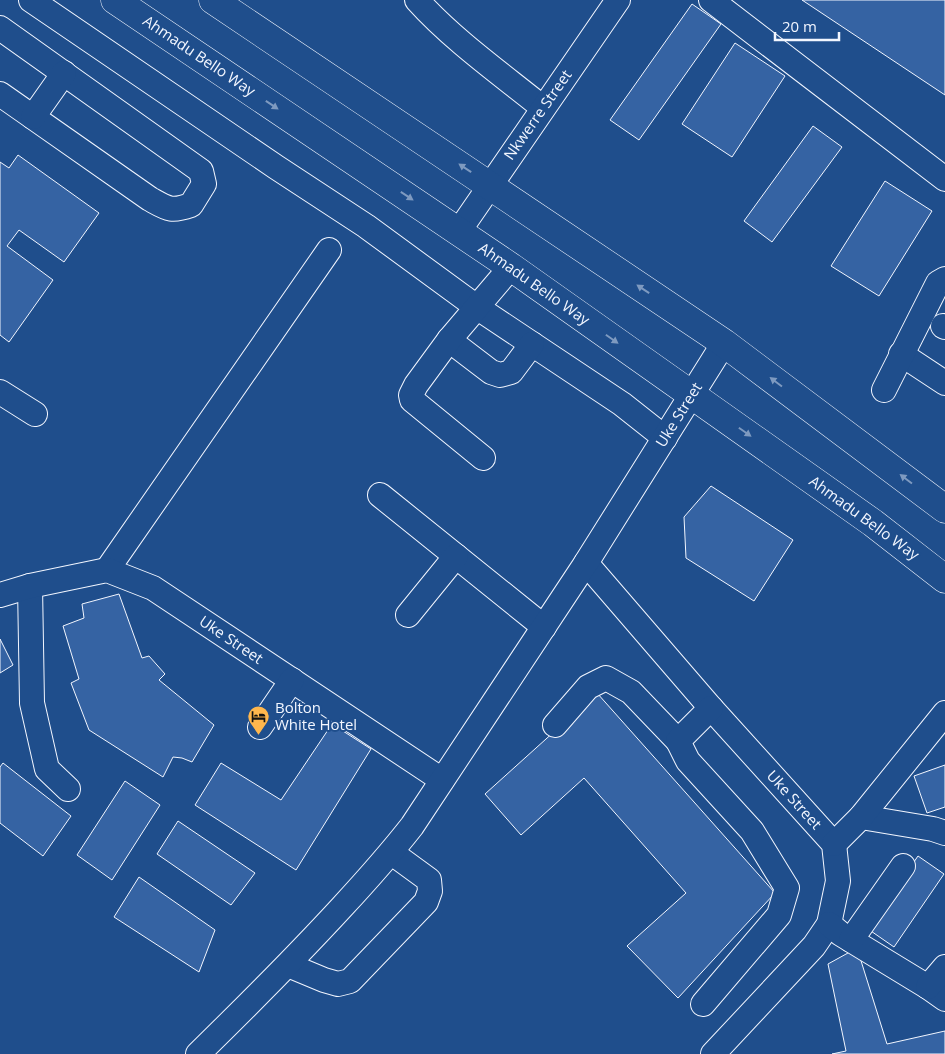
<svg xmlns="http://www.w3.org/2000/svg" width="945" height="1054" font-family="'Open Sans',sans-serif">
	<rect width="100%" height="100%" fill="#1f4e8c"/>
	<!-- building -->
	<g fill="#3563a3" stroke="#f2f6ff">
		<path d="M802 0H945V95Z"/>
		<path d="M692 4 721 24 639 140 610 120Z"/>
		<path d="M735 43 785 76 732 157 682 124Z"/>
		<path d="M813 126 842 147 772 242 744 221Z"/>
		<path d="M18 155 99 213 64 262 19 230 7 246 53 280 9 342 0 335V162L9 168Z"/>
		<path d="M885 181 932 211 879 296 831 266Z"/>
		<path d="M711 486 793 540 754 601 686 558 684 517Z"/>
		<path d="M119 594 142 658 149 656 165 674 159 680 214 725 192 762 182 758 173 757 163 777 89 730 71 683 79 679 63 626 84 618 82 604Z"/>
		<path d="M0 639 13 665 0 673Z"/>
		<path d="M597 693 775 893 678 998 627 946 686 893 584 778 521 835 485 794Z"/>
		<path d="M332 724 371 749 296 870 195 805 221 763 281 800Z"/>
		<path d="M3 763 71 816 43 856 0 823V767Z"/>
		<path d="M945 765V807L927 813 914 776Z"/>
		<path d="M125 781 160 805 112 880 77 855Z"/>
		<path d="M178 821 255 873 231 905 157 854Z"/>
		<path d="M918 856 944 874 894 947 868 929Z"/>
		<path d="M139 877 215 930 199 972 114 917Z"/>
		<path d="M857 948 887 1044 945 1031V1054H832L846 1051 828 964Z"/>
	</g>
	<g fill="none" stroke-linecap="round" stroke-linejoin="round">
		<defs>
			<g id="minor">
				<path d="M31 0 276 167 366 226 478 308 622 404 665 438"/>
				<path d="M417 0C453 40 501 74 543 108"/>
				<path d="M711 0 945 179"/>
				<path d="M0 28 201 171 204 184 191 205C171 212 168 209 150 199L0 94"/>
				<path d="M33 117 64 73"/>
				<path d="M459 231 618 0"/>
				<path d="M943 326 945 327"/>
				<path d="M449 340 491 372 500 375 511 372 532 344"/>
				<path d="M901 354 945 383"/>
				<path d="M884 390 938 283 945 279"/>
				<path d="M0 392 35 414"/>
				<path d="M483 458 412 400 411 395 416 385 449 340 511 267"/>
				<path d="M380 495 544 627"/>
				<path d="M586 563 711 708 834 844 838 881 829 924 814 946 713 1054"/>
				<path d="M107 570 329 250"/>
				<path d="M30 586 32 703 47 769 68 789"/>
				<path d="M0 595 30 586 107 570 153 588 442 780"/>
				<path d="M408 615 456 556"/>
				<path d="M555 725 588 687 606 678 631 692 678 741"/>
				<path d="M260 727 292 680"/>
				<path d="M861 817 933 829 945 833"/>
				<path d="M834 844 861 817 945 713"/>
				<path d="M829 924 841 934 928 987 945 999"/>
				<path d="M851 940 903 866"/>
				<path d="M288 965 324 980 338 984 350 981 426 902 430 891 429 880 392 853"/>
				<path d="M928 987 945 967"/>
				<path d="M703 1004 779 915 787 888 752 831 688 761 678 741 711 708"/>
				<path d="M198 1054C247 1006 296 957 342 907 367 880 390 854 412 826L586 563 724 343"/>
			</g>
			<g id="major">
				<path d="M115 0 511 267 873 523 945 579"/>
				<path d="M213 0 724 343 945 509"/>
			</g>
		</defs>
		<!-- minor casing -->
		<use href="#minor" stroke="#f2f6ff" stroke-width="26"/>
		<!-- major casing -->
		<use href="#major" stroke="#f2f6ff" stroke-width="29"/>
		<!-- minor -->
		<use href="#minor" stroke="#1f4e8c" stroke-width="24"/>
		<!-- major -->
		<use href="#major" stroke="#1f4e8c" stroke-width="28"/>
	</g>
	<!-- one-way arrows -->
	<defs><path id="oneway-solid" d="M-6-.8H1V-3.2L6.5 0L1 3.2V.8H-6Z" transform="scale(1.25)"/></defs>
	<g fill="#7e9ac0">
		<use href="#oneway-solid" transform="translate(272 105) rotate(34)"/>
		<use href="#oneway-solid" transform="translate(465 168) rotate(-146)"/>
		<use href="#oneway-solid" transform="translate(407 196) rotate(34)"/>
		<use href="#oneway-solid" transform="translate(643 289) rotate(-146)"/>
		<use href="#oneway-solid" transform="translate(612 339) rotate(35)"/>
		<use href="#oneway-solid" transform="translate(776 382) rotate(-143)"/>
		<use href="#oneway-solid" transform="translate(745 432) rotate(35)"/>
		<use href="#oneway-solid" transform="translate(906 479) rotate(-143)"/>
	</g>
	<!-- icons -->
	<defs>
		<symbol id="hotel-pin" viewBox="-11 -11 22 30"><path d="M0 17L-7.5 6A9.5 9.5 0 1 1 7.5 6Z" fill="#ffb74d" stroke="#1f4e8c"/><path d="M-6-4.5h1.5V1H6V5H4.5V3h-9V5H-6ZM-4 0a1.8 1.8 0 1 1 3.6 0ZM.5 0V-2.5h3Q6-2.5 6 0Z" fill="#111"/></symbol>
	</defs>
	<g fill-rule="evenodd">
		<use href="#hotel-pin" x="246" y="704" width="25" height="34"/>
	</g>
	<g text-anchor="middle" stroke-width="4" stroke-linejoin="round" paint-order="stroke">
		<!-- street labels -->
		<g font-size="15" fill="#f2f6ff" stroke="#1f4e8c">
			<text transform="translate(199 56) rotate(34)" y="5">Ahmadu Bello Way</text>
			<text transform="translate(538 115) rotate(-55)" y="5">Nkwerre Street</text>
			<text transform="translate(534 284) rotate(35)" y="5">Ahmadu Bello Way</text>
			<text transform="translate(679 415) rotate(-58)" y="5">Uke Street</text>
			<text transform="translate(864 518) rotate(36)" y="5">Ahmadu Bello Way</text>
			<text transform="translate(231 640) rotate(34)" y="5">Uke Street</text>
			<text transform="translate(794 800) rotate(48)" y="5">Uke Street</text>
		</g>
		<!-- poi labels -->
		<g font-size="15" fill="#f2f6ff" stroke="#1f4e8c" text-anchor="start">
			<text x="275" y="713">Bolton<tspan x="275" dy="17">White Hotel</tspan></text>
		</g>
	</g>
	<!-- scale -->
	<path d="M775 32v8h64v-8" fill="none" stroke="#f2f6ff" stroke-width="2.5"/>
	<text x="782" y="32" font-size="15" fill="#f2f6ff" stroke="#1f4e8c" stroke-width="4" paint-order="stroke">20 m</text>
</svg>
